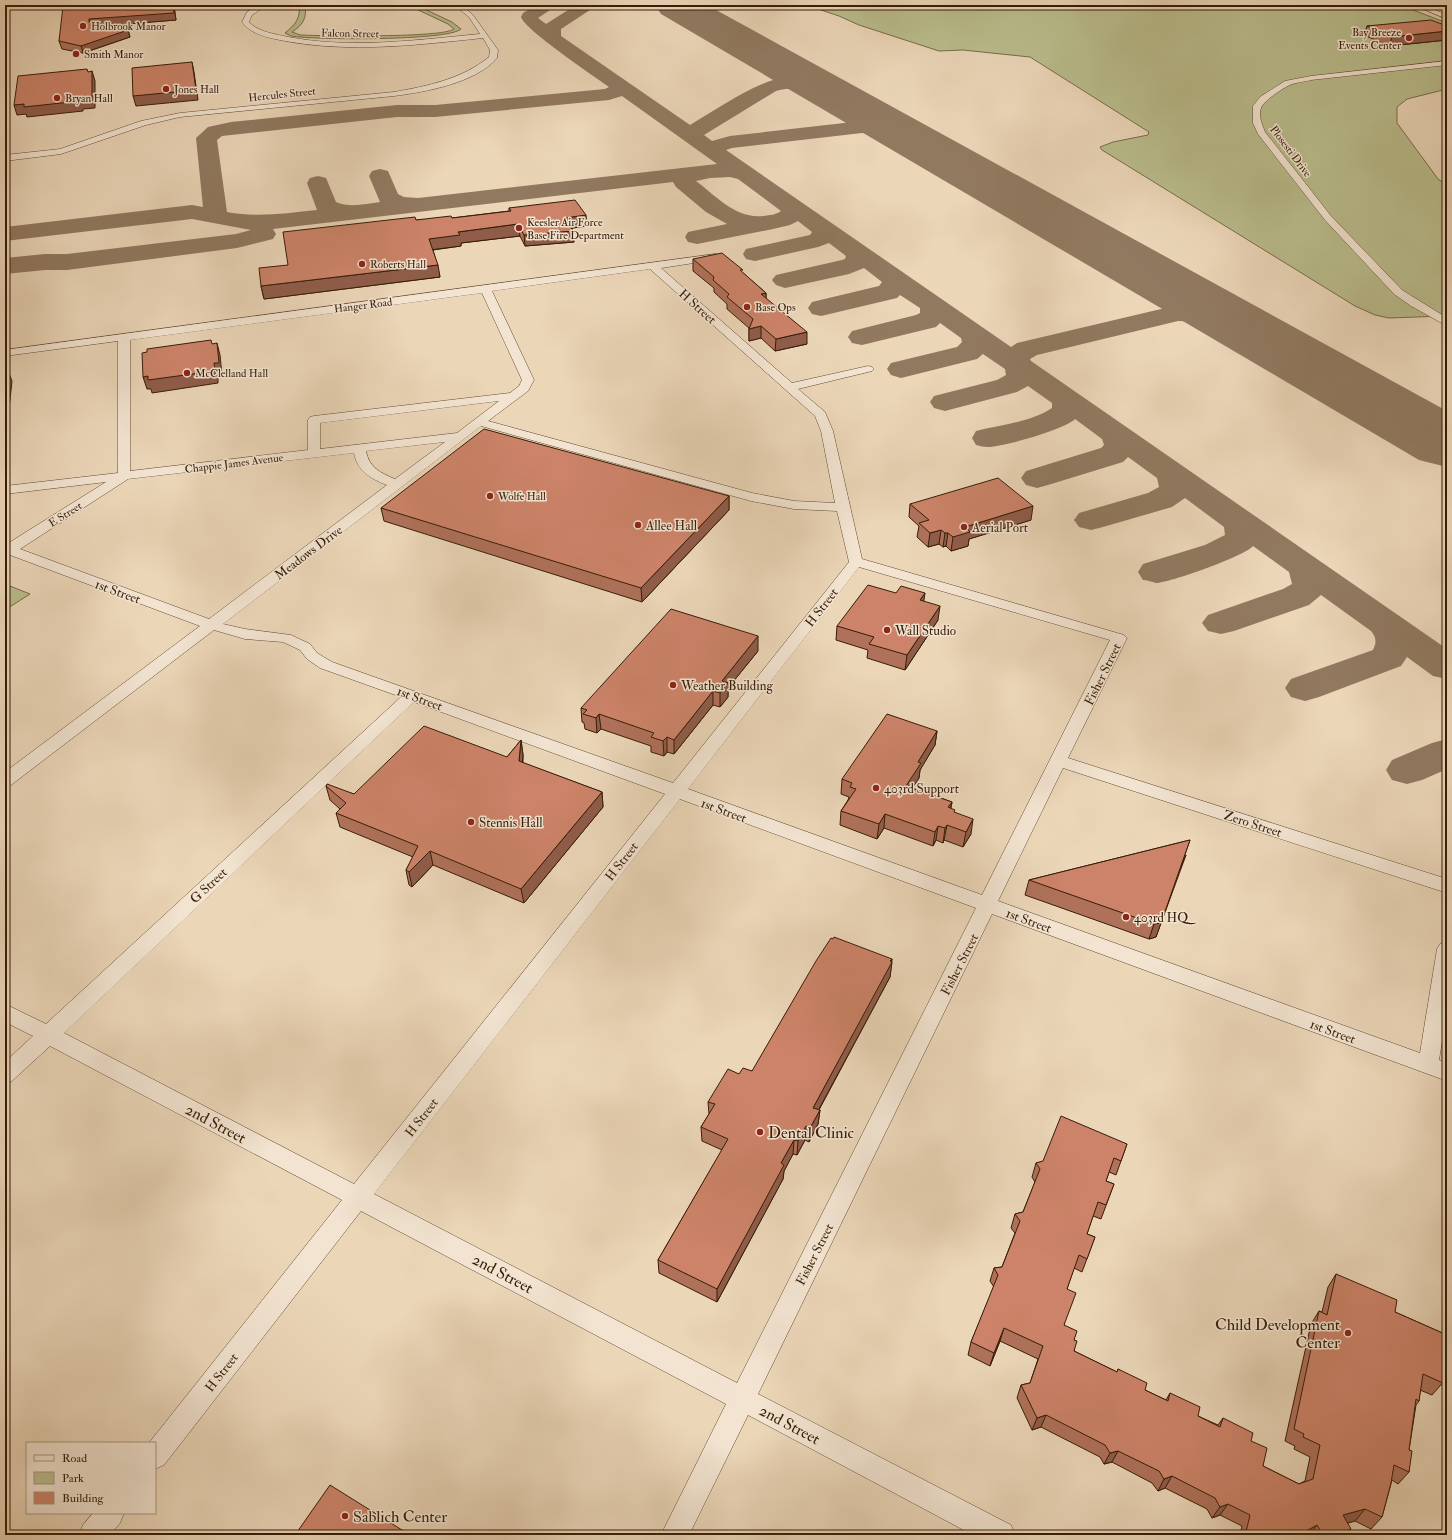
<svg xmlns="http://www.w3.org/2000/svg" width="1452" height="1540" font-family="'IM FELL Double Pica',serif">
	<rect width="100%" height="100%" fill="#ebd6b8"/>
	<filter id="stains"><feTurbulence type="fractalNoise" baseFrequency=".005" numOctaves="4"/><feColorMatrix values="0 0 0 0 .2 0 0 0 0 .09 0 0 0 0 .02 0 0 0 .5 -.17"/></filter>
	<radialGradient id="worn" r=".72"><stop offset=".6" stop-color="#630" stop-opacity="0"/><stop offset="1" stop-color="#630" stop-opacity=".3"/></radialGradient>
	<!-- green -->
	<g fill="#babd8d" stroke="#786c4a">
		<path d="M299 5H305C307 18 303 25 292 32L300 35C322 36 443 38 454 29L448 24 414 8 380 5 420 7 452 22 461 29C448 41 314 40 291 36L285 33C295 25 301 18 299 5Z"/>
		<path d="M806 5H1400L1447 23V89L1407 99 1397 107V123L1438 179 1447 185V318L1444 316 1389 318 1375 315 1355 306 1102 150 1100 147 1113 142 1148 135 1149 132 1030 57 963 50 939 51 859 25 839 16Z"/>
		<path d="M5 584 30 594 5 610Z"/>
	</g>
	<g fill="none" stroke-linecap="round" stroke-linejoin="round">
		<!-- taxiway -->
		<g fill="#917960" fill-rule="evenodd">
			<path d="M536 5H555L553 8 538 18 546 24 576 5H595L593 8 561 29V36L690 125C716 110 758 80 787 77 801 76 816 81 830 84L833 88 830 92C819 95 809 90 798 89 790 88 783 89 776 91L704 135 712 141 730 136 862 121 880 120 902 126 905 130 902 134 895 136 880 132 862 133 732 148 726 150 1011 347 1017 343 1178 305 1206 306 1241 314 1244 320 1241 326 1231 328 1206 322 1178 321 1037 355 1030 359 1031 361 1447 649V679L1433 676 1407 657 1401 666 1319 697 1305 701 1291 697 1285 688 1291 679 1373 650C1377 642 1376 637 1371 631L1321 595 1309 605 1234 631 1221 634 1208 631 1202 623 1208 615 1283 589 1292 584 1289 572 1253 546C1245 556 1169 583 1156 583 1152 582 1147 580 1143 580L1138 572 1143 564 1205 545 1225 535 1224 527 1185 498 1172 507 1103 527 1091 530 1079 527 1074 520 1079 513 1148 493 1159 487 1157 478 1128 457 1123 462 1048 485 1037 488 1026 485 1021 478 1026 471 1101 448 1104 445 1102 439 1075 419C1064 430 1005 446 988 447 984 447 980 446 976 445L972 438 976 431C1001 425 1031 422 1052 408V403L1028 386 1017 392 945 411 934 408 930 402 934 396 997 380 1006 375 1005 369 983 354 977 359 901 378 891 375 887 369 891 363 957 347 962 342 961 338 940 323 936 327 862 345 852 343 848 337 852 331 916 315 920 313V308L900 295 897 298 821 316 812 314 808 308 812 302 879 286 882 282 864 268 849 274 785 288 776 285 772 280 776 275 842 260 845 259 846 256 829 243 818 247 755 261 746 259 743 254 746 249 810 235 812 232 798 221 790 225 773 229 697 244 688 242 685 237 688 232 727 224 706 212 676 187 673 182 273 229 276 234 273 239 237 248 67 270H45L5 274V258L45 254H67L236 234 251 230 192 219 5 241V227L192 205 203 207 196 138 208 127 231 122 397 105H435L605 89 609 87C594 76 525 30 521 17L523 13ZM622 96 717 164 418 198 404 197 398 194 388 171 380 169 372 171 369 176 380 202C366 204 349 208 336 202L326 178 318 176 310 178 307 183 317 210C287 213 257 218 227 212L217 140 222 136 397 117H435L609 100ZM730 177 738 179 781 211C776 215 770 215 763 216 736 219 716 196 696 181L710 178Z"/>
			<path d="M1447 739V769L1422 780 1407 784 1392 780 1386 770 1392 760 1432 743Z"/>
		</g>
		<!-- runway -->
		<path fill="#917960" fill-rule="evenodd" d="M655 5H707L1447 411V467L1419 460 661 14Z"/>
		<defs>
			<g id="minor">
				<path d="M259 5H267L252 15 249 22C258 32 275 34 288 37 352 49 416 40 480 34L469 17 454 5H461L473 15 498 50 497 58C476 83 425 92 394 96L180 117 146 125 61 154 5 161V155L60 149 141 121 180 113 394 92C428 86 462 79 489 57L490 50 483 38C417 45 351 53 285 41 270 38 251 35 242 22L247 12Z"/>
				<path d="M1414 5H1423L1447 15V19Z"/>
				<path d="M1447 61V65L1311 80C1304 82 1296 82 1290 85 1283 88 1263 101 1261 108 1258 116 1262 124 1265 132L1331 216 1402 290 1447 318V326L1411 306 1394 294 1325 220 1258 134 1253 123V106L1260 97 1285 81 1311 76Z"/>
				<path d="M716 254 721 257 720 259 661 268 792 383 868 366 872 367 874 369 872 371 798 389 825 412 833 431 862 559 1124 635 1127 638 1068 758 1447 879V893L1063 768 998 901 1420 1053 1437 949 1440 944 1447 941V1011L1439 1060 1447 1063V1081L992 914 758 1394 1011 1525 1015 1535H973L748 1415 689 1535H661L726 1404 361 1211 164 1465 155 1469V1443H149L342 1200 50 1046 12 1081 5 1084V1062L33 1036 5 1022V1004L46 1024 401 697 320 668 307 659 300 650 283 642 245 639 214 630 11 785 5 787V772L200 626 10 555 5 556V544H7L106 482 5 494V486L118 473V341L5 356V350ZM650 269 815 416 821 431 835 503 794 501 752 493 488 421 528 391 534 380 492 291ZM482 293 522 380 519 386 510 393 314 416 310 417 308 420V450L130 471V340ZM499 401 457 433 320 449V423ZM481 426 751 501 794 509 837 511 849 562 673 783 332 662 317 653 310 644 291 635 245 629 223 624ZM445 442 395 479C381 473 369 468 366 451ZM354 453C357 471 371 479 387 485L209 619 20 549 128 479ZM859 567 1110 640 982 895 688 789ZM414 702 665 794 354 1184 64 1033ZM680 799 976 908 737 1383 374 1194Z"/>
				<path d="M93 1513H124L120 1523 110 1535H79L83 1525Z"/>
			</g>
		</defs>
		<!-- minor casing -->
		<use href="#minor" stroke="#644a33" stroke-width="1"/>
		<!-- minor -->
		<use href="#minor" fill="#f2e4d1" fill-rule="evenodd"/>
	</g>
	<!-- wall -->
	<g fill="#af715a" stroke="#371c07">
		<path d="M68 5H179L174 6 176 20 110 25 126 28 127 30H128L130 37 83 53 62 49 59 41Z"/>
		<path d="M1367 26H1447V40L1389 46 1364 35Z"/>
		<path d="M509 208 587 226 572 228 574 242 525 246 520 236 461 243V246L433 250 440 277 264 299 261 286 288 265 416 220 452 218 509 211Z"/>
		<path d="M693 259 743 273 766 293V298L807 344 775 351 761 338 749 341V328L727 309V304L714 292V288L693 271Z"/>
		<path d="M729 496V510L642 602 384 521 381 508Z"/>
		<path d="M910 504 1031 520 969 539 968 546 951 551 946 546 943 547 939 544 928 547 917 537 919 526 909 517Z"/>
		<path d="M924 602 938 620 905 670 867 658 868 650 836 640 837 626Z"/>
		<path d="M758 651 728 688V697L720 707 713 705 674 754 667 752 664 756 651 752V746L601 729 597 733 585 729 584 723 582 722 581 708Z"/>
		<path d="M937 731 935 745 920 770 919 778 912 788 952 802 951 808 955 813 971 834 963 847 944 840 943 843 936 840 933 846 884 828 877 839 840 825 841 811 848 800 849 797 841 794 842 779Z"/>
		<path d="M521 740 523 755V763L602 792 603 807 524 903 433 865 412 887 409 885 406 870 413 857 340 827 336 813 340 809 330 800 326 786 354 794 507 757Z"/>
		<path d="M1190 840 1156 937 1149 939 1025 895 1029 880Z"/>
		<path d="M892 959 890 977 819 1110H820L818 1124 809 1142 805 1140 797 1155 793 1154 784 1171 783 1179 717 1302 659 1273 658 1260 722 1150 702 1141 701 1127 709 1114 708 1102 739 1074 752 1071Z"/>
		<path d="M1127 1144 1116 1175 1109 1172 1106 1181 1114 1184 1101 1219 1093 1216 1087 1234 1095 1237 1082 1272 1074 1268 1067 1289 1064 1325 1074 1340V1351L1117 1372 1118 1369 1145 1390 1166 1400 1170 1393 1198 1416 1218 1425 1223 1418 1251 1441 1263 1466 1299 1484 1305 1481 1310 1457 1294 1449 1295 1446 1285 1441 1311 1324 1319 1311 1322 1312 1328 1287 1336 1274 1395 1312 1447 1335V1378L1432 1395 1420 1390 1419 1401 1416 1405 1409 1450V1472L1398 1484 1392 1480 1382 1517 1371 1529 1355 1521 1348 1523 1345 1535H1240L1242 1526 1220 1515 1212 1518 1207 1509 1165 1488 1158 1491 1152 1483 1112 1462 1104 1464 1100 1457 1041 1427 1032 1430 1017 1398 1021 1385 1030 1383 1038 1359 1000 1341 990 1366 968 1355 971 1342 994 1287 990 1281 994 1268 1002 1267 1015 1233 1011 1228 1015 1214 1023 1212 1035 1182 1032 1177 1036 1163Z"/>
	</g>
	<!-- shaded-wall -->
	<g fill="#8f5c4a" stroke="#371c07">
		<path d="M5 5H8L10 10 5 11Z"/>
		<path d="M173 5H179L174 6 176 20 92 27 89 22V19Z"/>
		<path d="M126 28 127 30H128L130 37 83 53 81 46Z"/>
		<path d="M1447 31V40L1389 46 1392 37Z"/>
		<path d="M192 62 194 72 198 100 136 106 133 96Z"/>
		<path d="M5 70 7 76H5Z"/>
		<path d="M92 71 95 81V108L83 109V111L27 117 26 114 17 115 14 105 80 99Z"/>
		<path d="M586 215 587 226 566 229 565 218Z"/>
		<path d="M518 224 520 236 461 243V246L430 250 429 239 458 232Z"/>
		<path d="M573 231 574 242 525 246 524 235Z"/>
		<path d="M438 265 440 277 264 299 261 286Z"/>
		<path d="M766 293V305L761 294Z"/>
		<path d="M761 326V338L749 341V329Z"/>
		<path d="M807 332V344L775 351 776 339Z"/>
		<path d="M217 343 220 355 222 375 218 376V383L152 393 151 389H147L143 377 214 363Z"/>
		<path d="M7 368 12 381 5 445V388Z"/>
		<path d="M729 496V510L642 602 641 588Z"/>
		<path d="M1033 506 1031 520 969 539 968 546 951 551 953 537 965 527Z"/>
		<path d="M941 530 939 544 928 547 930 533Z"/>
		<path d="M945 533H948L946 546 943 547Z"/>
		<path d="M925 593 923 607 920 600Z"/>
		<path d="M940 606 938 620 905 670 907 655Z"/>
		<path d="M758 636V651L728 688V697L720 707V693L722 681Z"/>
		<path d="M713 691V705L674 754V740Z"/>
		<path d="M599 714 601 729 597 733 596 718Z"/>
		<path d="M937 731 935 745 920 770 919 778 904 801 906 786 918 762Z"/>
		<path d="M667 737V752L664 756 663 741Z"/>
		<path d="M521 740 523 755 521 776 519 761Z"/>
		<path d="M602 792 603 807 524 903 521 889Z"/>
		<path d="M952 802 949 816 948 807Z"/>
		<path d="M885 814 884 828 877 839 879 824Z"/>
		<path d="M973 819 971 834 963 847 966 832Z"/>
		<path d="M947 825 944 840 943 843 945 828Z"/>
		<path d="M938 826 936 840 933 846 935 832Z"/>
		<path d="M430 851 433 865 412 887 409 872Z"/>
		<path d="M1186 855 1156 937 1149 939 1154 924Z"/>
		<path d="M892 959 891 964 892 962 890 977 812 1122 813 1108Z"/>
		<path d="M820 1110 818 1124 809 1142 810 1128Z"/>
		<path d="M806 1126 805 1140 797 1155 798 1141Z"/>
		<path d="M794 1140 793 1154 784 1171 783 1179 717 1302V1289L781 1163Z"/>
		<path d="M1004 1328 1000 1341 990 1366 994 1353Z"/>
		<path d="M1046 1415 1041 1427 1032 1430 1037 1418Z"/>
		<path d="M1118 1451 1112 1462 1104 1464 1110 1453Z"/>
		<path d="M1172 1476 1165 1488 1158 1491 1164 1479Z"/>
		<path d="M1228 1504 1220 1515 1212 1518 1220 1507Z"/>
		<path d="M1365 1509 1355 1521 1334 1526 1343 1515Z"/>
		<path d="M1317 1525 1309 1535H1299Z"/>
		<path d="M1351 1529 1345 1535H1335Z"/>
	</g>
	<!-- building -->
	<g fill="#cc8369" stroke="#371c07">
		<path d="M68 5H173L174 13 89 19V22L126 28 124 29 128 30 81 46 59 41 63 6Z"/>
		<path d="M1431 20 1447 26V31L1392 37 1367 26Z"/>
		<path d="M192 62 196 90 133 96 132 68Z"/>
		<path d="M87 69 88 72 92 71V98L80 99V101L24 107V104L14 105 18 76Z"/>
		<path d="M575 200 586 215 565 218 573 231 524 235 518 224 458 232 460 235 429 239 438 265 261 286 259 268 288 265 283 232 415 217 416 220 451 216 452 218 511 211 509 208Z"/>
		<path d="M722 253 743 270H740L766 293 761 294 807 332 776 339 761 326 749 329 753 319 727 297 729 294 713 280 714 277 693 259Z"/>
		<path d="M211 340 212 344 217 343 219 363H214L215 371 148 380V376L143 377 142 353 147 352V349Z"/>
		<path d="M5 368H7L5 388Z"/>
		<path d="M484 429 729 496 641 588 381 508Z"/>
		<path d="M998 478 1033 506 965 527 970 532 953 537 948 533H945L941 530 930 533 919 523 929 520 910 504Z"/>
		<path d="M868 585 896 593 901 586 925 593 920 600 940 606 907 655 869 644 874 637 837 626Z"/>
		<path d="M671 609 758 636 722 681 728 683 720 693 713 691 674 740 667 737 663 741 651 737 654 733 599 714 596 718 583 714 587 710 581 708Z"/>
		<path d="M887 714 937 731 918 762 921 763 906 786 952 802 948 807 955 810 954 812 973 819 966 832 947 825 945 828 938 826 935 832 885 814 879 824 841 811 856 789 850 787 852 783 842 779Z"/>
		<path d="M424 726 507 757 521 740 519 761 602 792 521 889 430 851 409 872 406 870 418 846 336 813 346 803 326 786 327 784 354 794Z"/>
		<path d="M1190 840 1161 923 1154 924 1029 880Z"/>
		<path d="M834 937 892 959 890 961 892 962 813 1108 820 1110 810 1128 806 1126 798 1141 794 1140 781 1163 784 1165 717 1289 658 1260 728 1139 701 1127 715 1104 708 1102 728 1069 739 1074 743 1068 752 1071 816 961 831 938 833 939Z"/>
		<path d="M1061 1116 1127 1144 1121 1161 1114 1158 1106 1181 1114 1184 1106 1205 1098 1202 1087 1234 1095 1237 1087 1259 1079 1255 1067 1289 1076 1293 1064 1325 1077 1331 1074 1340 1077 1341 1074 1351 1117 1372 1118 1369 1147 1383 1145 1390 1168 1401 1170 1393 1200 1407 1198 1416 1220 1427 1223 1418 1253 1433 1251 1441 1267 1448 1263 1466 1299 1484 1313 1479 1320 1445 1303 1437 1304 1434 1294 1429 1319 1311 1327 1315 1336 1274 1397 1300 1395 1312 1447 1335V1377L1444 1376 1443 1383 1423 1374 1419 1401 1416 1399 1409 1450 1412 1451 1409 1472 1394 1465 1391 1483 1382 1517 1365 1509 1343 1515 1351 1529 1335 1535H1323L1317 1525 1299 1535H1254L1246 1532 1250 1515 1228 1504 1220 1507 1215 1498 1172 1476 1164 1479 1159 1471 1118 1451 1110 1453 1105 1445 1046 1415 1037 1418 1021 1385 1030 1383 1043 1346 1004 1328 994 1353 971 1342 998 1275 994 1268 1002 1267 1020 1221 1015 1214 1023 1212 1040 1169 1036 1163 1043 1161Z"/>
		<path d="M330 1485 410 1535H295Z"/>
	</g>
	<!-- markers -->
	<g fill="#8f2418" stroke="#f2e4d1" stroke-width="1.5">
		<circle cx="83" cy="26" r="4"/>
		<circle cx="1409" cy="38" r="4"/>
		<circle cx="76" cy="54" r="4"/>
		<circle cx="166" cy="89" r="4"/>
		<circle cx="57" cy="98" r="4"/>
		<circle cx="519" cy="228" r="4"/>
		<circle cx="362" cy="264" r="4"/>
		<circle cx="747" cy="307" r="4"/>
		<circle cx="187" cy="373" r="4"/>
		<circle cx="490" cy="496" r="4"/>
		<circle cx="638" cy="525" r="4"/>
		<circle cx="964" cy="527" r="4"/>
		<circle cx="887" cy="630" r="4"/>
		<circle cx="673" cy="685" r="4"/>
		<circle cx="876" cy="788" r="4"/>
		<circle cx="471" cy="822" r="4"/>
		<circle cx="1126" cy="917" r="4"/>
		<circle cx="760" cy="1132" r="4"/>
		<circle cx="1348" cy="1333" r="4"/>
		<circle cx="345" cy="1516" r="4"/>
	</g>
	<g text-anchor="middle" stroke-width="3" stroke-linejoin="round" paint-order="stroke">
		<!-- far-poi labels -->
		<g font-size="11" fill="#371c07" stroke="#f2e4d1" text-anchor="start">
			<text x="91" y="30">Holbrook Manor</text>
			<text x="1401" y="36" text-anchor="end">Bay Breeze<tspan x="1401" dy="13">Events Center</tspan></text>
			<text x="84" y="58">Smith Manor</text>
			<text x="174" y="93">Jones Hall</text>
			<text x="65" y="102">Bryan Hall</text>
			<text x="527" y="226">Keesler Air Force<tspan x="527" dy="13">Base Fire Department</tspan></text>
			<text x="370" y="268">Roberts Hall</text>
			<text x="755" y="311">Base Ops</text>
			<text x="195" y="377">McClelland Hall</text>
			<text x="498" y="500">Wolfe Hall</text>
		</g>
		<!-- far-street labels -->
		<g font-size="11" fill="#371c07" stroke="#f2e4d1">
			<text transform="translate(350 33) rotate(1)" y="4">Falcon Street</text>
			<text transform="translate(282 94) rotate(-6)" y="4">Hercules Street</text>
			<text transform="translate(1291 151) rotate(53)" y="4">Plosesti Drive</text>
			<text transform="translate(363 305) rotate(-7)" y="4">Hanger Road</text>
			<text transform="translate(234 463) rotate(-7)" y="4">Chappie James Avenue</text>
			<text transform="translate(65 514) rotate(-32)" y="4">E Street</text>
		</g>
		<!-- street labels -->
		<g font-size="13" fill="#371c07" stroke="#f2e4d1">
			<text transform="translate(698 306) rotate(42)" y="5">H Street</text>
			<text transform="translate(308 552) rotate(-37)" y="5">Meadows Drive</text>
			<text transform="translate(118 591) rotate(20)" y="5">1st Street</text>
			<text transform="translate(821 607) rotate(-52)" y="5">H Street</text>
			<text transform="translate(1102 674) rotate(-64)" y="5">Fisher Street</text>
			<text transform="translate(420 698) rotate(20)" y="5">1st Street</text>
			<text transform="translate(724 810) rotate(20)" y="5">1st Street</text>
			<text transform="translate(1253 823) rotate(18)" y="5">Zero Street</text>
			<text transform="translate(621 861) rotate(-52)" y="5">H Street</text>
			<text transform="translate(208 885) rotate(-43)" y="5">G Street</text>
			<text transform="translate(1029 920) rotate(20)" y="5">1st Street</text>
			<text transform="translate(959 964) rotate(-63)" y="5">Fisher Street</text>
			<text transform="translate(1333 1031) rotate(20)" y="5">1st Street</text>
			<text transform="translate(421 1117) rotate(-52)" y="5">H Street</text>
			<text transform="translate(814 1254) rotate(-63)" y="5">Fisher Street</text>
			<text transform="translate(221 1372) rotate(-52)" y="5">H Street</text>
		</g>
		<!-- poi labels -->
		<g font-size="13" fill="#371c07" stroke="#f2e4d1" text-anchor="start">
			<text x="646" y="530">Allee Hall</text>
			<text x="972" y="532">Aerial Port</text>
			<text x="895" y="635">Wall Studio</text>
			<text x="681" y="690">Weather Building</text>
			<text x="884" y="793">403rd Support</text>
			<text x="479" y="827">Stennis Hall</text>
			<text x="1134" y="922">403rd HQ</text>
		</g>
		<!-- near-street labels -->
		<g font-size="16" fill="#371c07" stroke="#f2e4d1">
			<text transform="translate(216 1123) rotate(28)" y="6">2nd Street</text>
			<text transform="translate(503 1273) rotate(28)" y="6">2nd Street</text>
			<text transform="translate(790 1424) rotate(28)" y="6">2nd Street</text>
		</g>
		<!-- near-poi labels -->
		<g font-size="16" fill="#371c07" stroke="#f2e4d1" text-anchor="start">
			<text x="768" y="1138">Dental Clinic</text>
			<text x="1340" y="1330" text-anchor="end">Child Development<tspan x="1340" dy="18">Center</tspan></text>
			<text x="353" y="1522">Sablich Center</text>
		</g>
	</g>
	<!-- margin -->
	<rect width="1452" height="1540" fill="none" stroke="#ebd6b8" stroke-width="20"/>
	<rect x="6" y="6" width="1440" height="1528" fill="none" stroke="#371c07" stroke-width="2"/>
	<rect x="10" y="10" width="1432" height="1520" fill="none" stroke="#371c07"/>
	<!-- legend -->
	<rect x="26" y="1442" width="130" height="72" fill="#f2e4d1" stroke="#a79480"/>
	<rect x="34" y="1455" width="20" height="6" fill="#f2e4d1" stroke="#a79480"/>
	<text x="62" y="1462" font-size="12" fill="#371c07">Road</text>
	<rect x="34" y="1472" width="20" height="12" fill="#babd8d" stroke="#a79480"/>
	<text x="62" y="1482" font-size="12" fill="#371c07">Park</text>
	<rect x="34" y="1492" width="20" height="12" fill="#cc8369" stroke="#a79480"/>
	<text x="62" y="1502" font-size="12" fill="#371c07">Building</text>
	<rect width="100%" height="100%" filter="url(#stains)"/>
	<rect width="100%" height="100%" fill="url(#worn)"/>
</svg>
